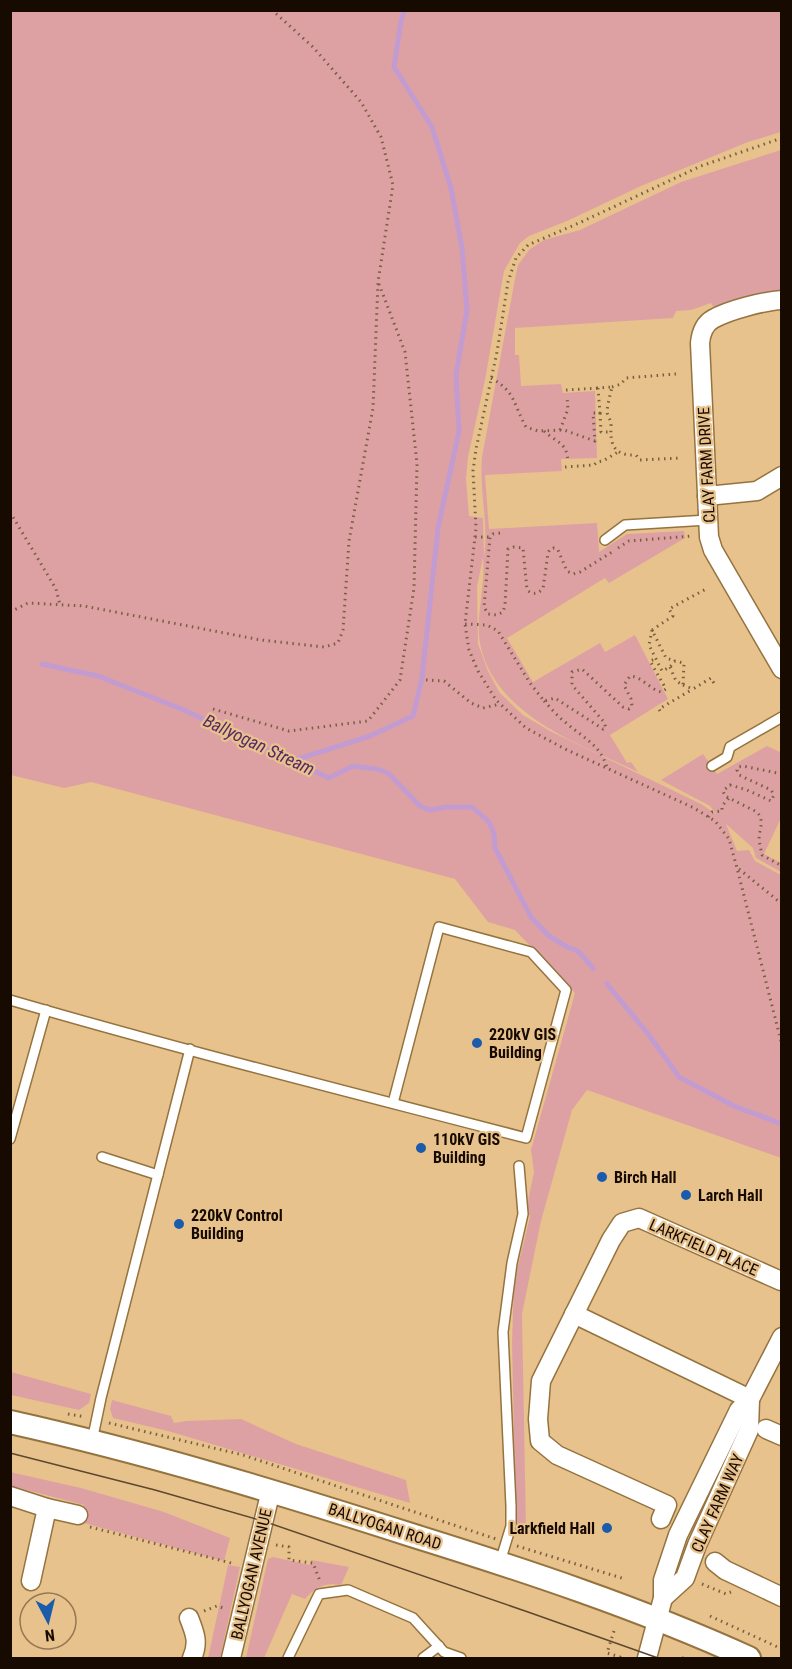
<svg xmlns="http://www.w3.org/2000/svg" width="792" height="1669" font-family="'Roboto Condensed',sans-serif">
	<rect width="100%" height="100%" fill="#e8c28c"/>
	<!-- green -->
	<g fill="#dea1a3">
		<path d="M10 11H781V132L748 142 641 186 567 221 529 236 520 243 504 271 485 380 468 457 466 479 469 516 483 518 484 557C489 524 479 491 482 457L515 279 518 265 529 250 544 240 580 230 681 182 781 150V292L760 293 715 310 711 303 691 310 676 311 673 318 515 328V355H519L521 386 561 384 563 393 595 391 597 458 561 459 562 471 485 475 489 529 597 523 599 552 627 534 684 531 685 538 609 583 605 578 507 638 533 682 600 643 605 652 635 635 668 699 610 735 627 763 631 762 638 772C581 745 498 717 481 648 474 619 486 586 483 557L477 587 478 644 488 671 500 693 523 715 552 732 701 804 716 814 710 806 661 780 703 754 717 774 767 746 782 753 781 818 764 854 781 863V872L756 858 753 848 726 824 737 851 749 850 755 861 781 875V1158L587 1090 572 1110 541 1221 522 1314 526 1529 516 1526 512 1343 514 1282 530 1217 527 1206 534 1172 531 1150 575 993 515 930 488 922 455 879 91 782 64 788 11 775Z"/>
		<path d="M11 1372 91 1394 89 1403 79 1410 11 1395Z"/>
		<path d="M112 1400 171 1416 174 1423 186 1421 241 1419 296 1444 406 1480 410 1503 168 1431 113 1418 110 1409Z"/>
		<path d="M10 1472 81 1488 164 1512 230 1538 224 1561 80 1522 84 1505 11 1486Z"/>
		<path d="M273 1557 310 1565 311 1560 349 1567 341 1585C325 1582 315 1587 305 1599L292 1594 264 1658H246L268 1559Z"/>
		<path d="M228 1565 240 1567 220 1658H208Z"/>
	</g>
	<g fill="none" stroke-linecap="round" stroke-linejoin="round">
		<!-- stream -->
		<g stroke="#c29bd1" stroke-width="5">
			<path d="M42 664 98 676 184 710 329 778 353 766 377 769 388 773 420 806 430 810 447 807H472L489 822 494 834 495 848 531 917 549 936 567 947 578 951 593 968"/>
			<path d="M295 760 370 736 413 716 422 678 438 528 459 431 456 375 467 310 462 248 451 188 432 127 394 67 401 21 405 10"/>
			<path d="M607 984 649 1035 679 1077 734 1106 782 1124"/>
		</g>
		<defs>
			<g id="service">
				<path d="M605 540 625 525 708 520"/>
				<path d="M712 766 727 757 730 747 782 717"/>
				<path d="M10 1000C181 1050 354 1093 526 1138L566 990 531 952 439 927 393 1103"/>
				<path d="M10 1139 46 1010"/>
				<path d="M102 1157 158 1175"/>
				<path d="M92 1441 101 1398 190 1049"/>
				<path d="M500 1562 511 1526V1506L503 1332 512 1263 523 1214 519 1166"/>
				<path d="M288 1658 319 1594 348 1590 413 1618 444 1652 461 1658"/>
				<path d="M423 1658 439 1646"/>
			</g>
			<g id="minor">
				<path d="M782 300C764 301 729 310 713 319 704 324 701 333 700 343L709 537 713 550 782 669"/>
				<path d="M707 496 757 491 782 476"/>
				<path d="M574 1314 750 1399"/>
				<path d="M766 1429 782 1436"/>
				<path d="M10 1496 47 1508 78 1515"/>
				<path d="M661 1519 667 1505 557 1455 540 1441 538 1419 541 1381 611 1240 622 1223 639 1218 781 1281"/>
				<path d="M715 1562 725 1570 782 1597"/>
				<path d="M31 1581 47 1508"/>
				<path d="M663 1598 685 1578 697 1545 749 1430 750 1399"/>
				<path d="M189 1618C195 1633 199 1643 192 1658"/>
				<path d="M231 1658 271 1490"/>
				<path d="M647 1658 663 1598V1580L678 1535 739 1410 750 1399 782 1337"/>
			</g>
			<path id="tertiary" d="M10 1422C145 1452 277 1492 408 1534 524 1570 639 1608 749 1658"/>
		</defs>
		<!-- service casing -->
		<use href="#service" stroke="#95733f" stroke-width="12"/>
		<!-- minor casing -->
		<use href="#minor" stroke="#95733f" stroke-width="21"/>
		<!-- tertiary casing -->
		<use href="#tertiary" stroke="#95733f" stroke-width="26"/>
		<!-- path -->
		<g stroke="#775f40" stroke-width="3" stroke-dasharray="1.5 4.5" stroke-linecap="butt">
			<path d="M782 138 701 166 579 223 528 245 516 258 508 282 497 352 476 449 473 471 476 528 465 624 469 650 478 671 496 700 526 728 565 749 694 808 715 821 729 839 737 868 782 1045"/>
			<path d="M491 378C516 392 513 404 526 427L538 431 564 430 595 441 593 413H600L598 388 612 387C610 395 608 403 607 411 607 416 611 419 611 425 610 444 613 456 636 455L640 460 680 458"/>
			<path d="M612 387 621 384 626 378 676 374"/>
			<path d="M566 390 598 388"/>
			<path d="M600 413 601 432H610"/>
			<path d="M560 430 568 409 567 397"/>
			<path d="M544 431C557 443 567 442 568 462"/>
			<path d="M565 467 594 465 597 462 603 461 618 452"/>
			<path d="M10 512 56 589 60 605"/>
			<path d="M500 533 493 534 490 537 484 607 488 614 497 615 503 612 505 605 508 549 514 547 523 548 527 590C533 595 537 594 543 589L548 553 550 549 554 548 558 550 567 571 573 574 580 572 612 552"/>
			<path d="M475 537H490"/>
			<path d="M618 548 629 541 692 536"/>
			<path d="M10 612 28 603 84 606 261 640 324 647 338 643 343 630 349 541 373 408 378 282 393 185 381 137 361 102 313 47 272 10"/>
			<path d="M465 624 487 625 498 631 530 683 544 701 555 698 603 729 606 728 604 722 572 685V672L582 669 623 707 629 709 632 706 631 699 624 685 630 676C642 677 650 689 661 692L666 689 650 661 655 659"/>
			<path d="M652 630 673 616 669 609 706 589"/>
			<path d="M670 667 676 681 683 685 684 663 675 661 670 667 662 671 649 645 652 630 666 658 675 661"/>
			<path d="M426 680 444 681 471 703 483 708 500 704"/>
			<path d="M683 685 693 689 711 678 715 685"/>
			<path d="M544 701C551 708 557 716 565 722 582 737 601 745 607 768"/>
			<path d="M213 709 289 731 368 721 400 680 414 588 417 464 405 352 379 284"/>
			<path d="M660 711 659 709 693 689"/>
			<path d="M782 774 743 766 738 767 737 770 739 775 771 790 774 795 771 801 747 790 730 785 723 791 725 796 757 812C765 821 759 829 759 840 760 845 761 850 762 855L782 866"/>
			<path d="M708 817 712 812 722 811V806L729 798"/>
			<path d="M739 869 782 904"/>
			<path d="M68 1414 85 1417"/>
			<path d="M109 1423 243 1455 496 1539"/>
			<path d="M90 1527 235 1564"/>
			<path d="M276 1545 289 1547V1560L313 1563 320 1581"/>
			<path d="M517 1546 625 1579"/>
			<path d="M702 1584 726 1594 731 1592"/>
			<path d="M204 1611 217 1606 226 1609"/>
			<path d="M710 1616 782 1649"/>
			<path d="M614 1631 607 1653 620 1657V1658"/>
			<path d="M682 1658H687"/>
		</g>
		<!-- service -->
		<use href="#service" stroke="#fff" stroke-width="9"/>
		<!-- minor -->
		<use href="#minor" stroke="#fff" stroke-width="18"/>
		<!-- tertiary -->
		<use href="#tertiary" stroke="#fff" stroke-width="22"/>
		<!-- tram -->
		<path stroke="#5d472f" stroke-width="1.5" d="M10 1453 155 1490 263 1521 528 1612 658 1658"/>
	</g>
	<!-- markers -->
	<g fill="#1b5bac" stroke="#e8c28c" stroke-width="2">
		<circle cx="477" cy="1043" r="6"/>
		<circle cx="421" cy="1148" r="6"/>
		<circle cx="602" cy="1177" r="6"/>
		<circle cx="686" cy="1195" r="6"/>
		<circle cx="179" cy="1224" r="6"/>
		<circle cx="607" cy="1528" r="6"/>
	</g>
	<g text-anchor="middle" stroke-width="4.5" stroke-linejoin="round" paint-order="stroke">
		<!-- street labels -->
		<g font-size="16" fill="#170a00" stroke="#e8c28c">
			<text transform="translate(706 465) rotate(-93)" y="6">CLAY FARM DRIVE</text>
			<text transform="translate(704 1247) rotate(24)" y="6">LARKFIELD PLACE</text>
			<text transform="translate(717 1503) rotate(-66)" y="6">CLAY FARM WAY</text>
			<text transform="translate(385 1526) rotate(18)" y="6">BALLYOGAN ROAD</text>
			<text transform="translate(251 1574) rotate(-77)" y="6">BALLYOGAN AVENUE</text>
		</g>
		<!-- poi labels -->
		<g font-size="16" font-weight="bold" fill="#170a00" stroke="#e8c28c" text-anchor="start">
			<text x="489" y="1040">220kV GIS<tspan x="489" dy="18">Building</tspan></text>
			<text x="433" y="1145">110kV GIS<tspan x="433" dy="18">Building</tspan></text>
			<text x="614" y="1183">Birch Hall</text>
			<text x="698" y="1201">Larch Hall</text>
			<text x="191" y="1221">220kV Control<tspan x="191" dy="18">Building</tspan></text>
			<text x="595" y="1534" text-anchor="end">Larkfield Hall</text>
		</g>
		<!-- water labels -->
		<g font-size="18" font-style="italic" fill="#572768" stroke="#e8c28c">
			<text transform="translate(259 745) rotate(25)" y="6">Ballyogan Stream</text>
		</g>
	</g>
	<!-- border -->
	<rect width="792" height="1669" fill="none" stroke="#170a00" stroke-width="24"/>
	<!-- north arrow -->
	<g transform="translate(48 1621) rotate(173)"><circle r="28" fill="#e8c28c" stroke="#947854" stroke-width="1.5"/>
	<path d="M0-4.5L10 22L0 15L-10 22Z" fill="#1b5bac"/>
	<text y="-9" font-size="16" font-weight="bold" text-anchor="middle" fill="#170a00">N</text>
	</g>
</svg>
